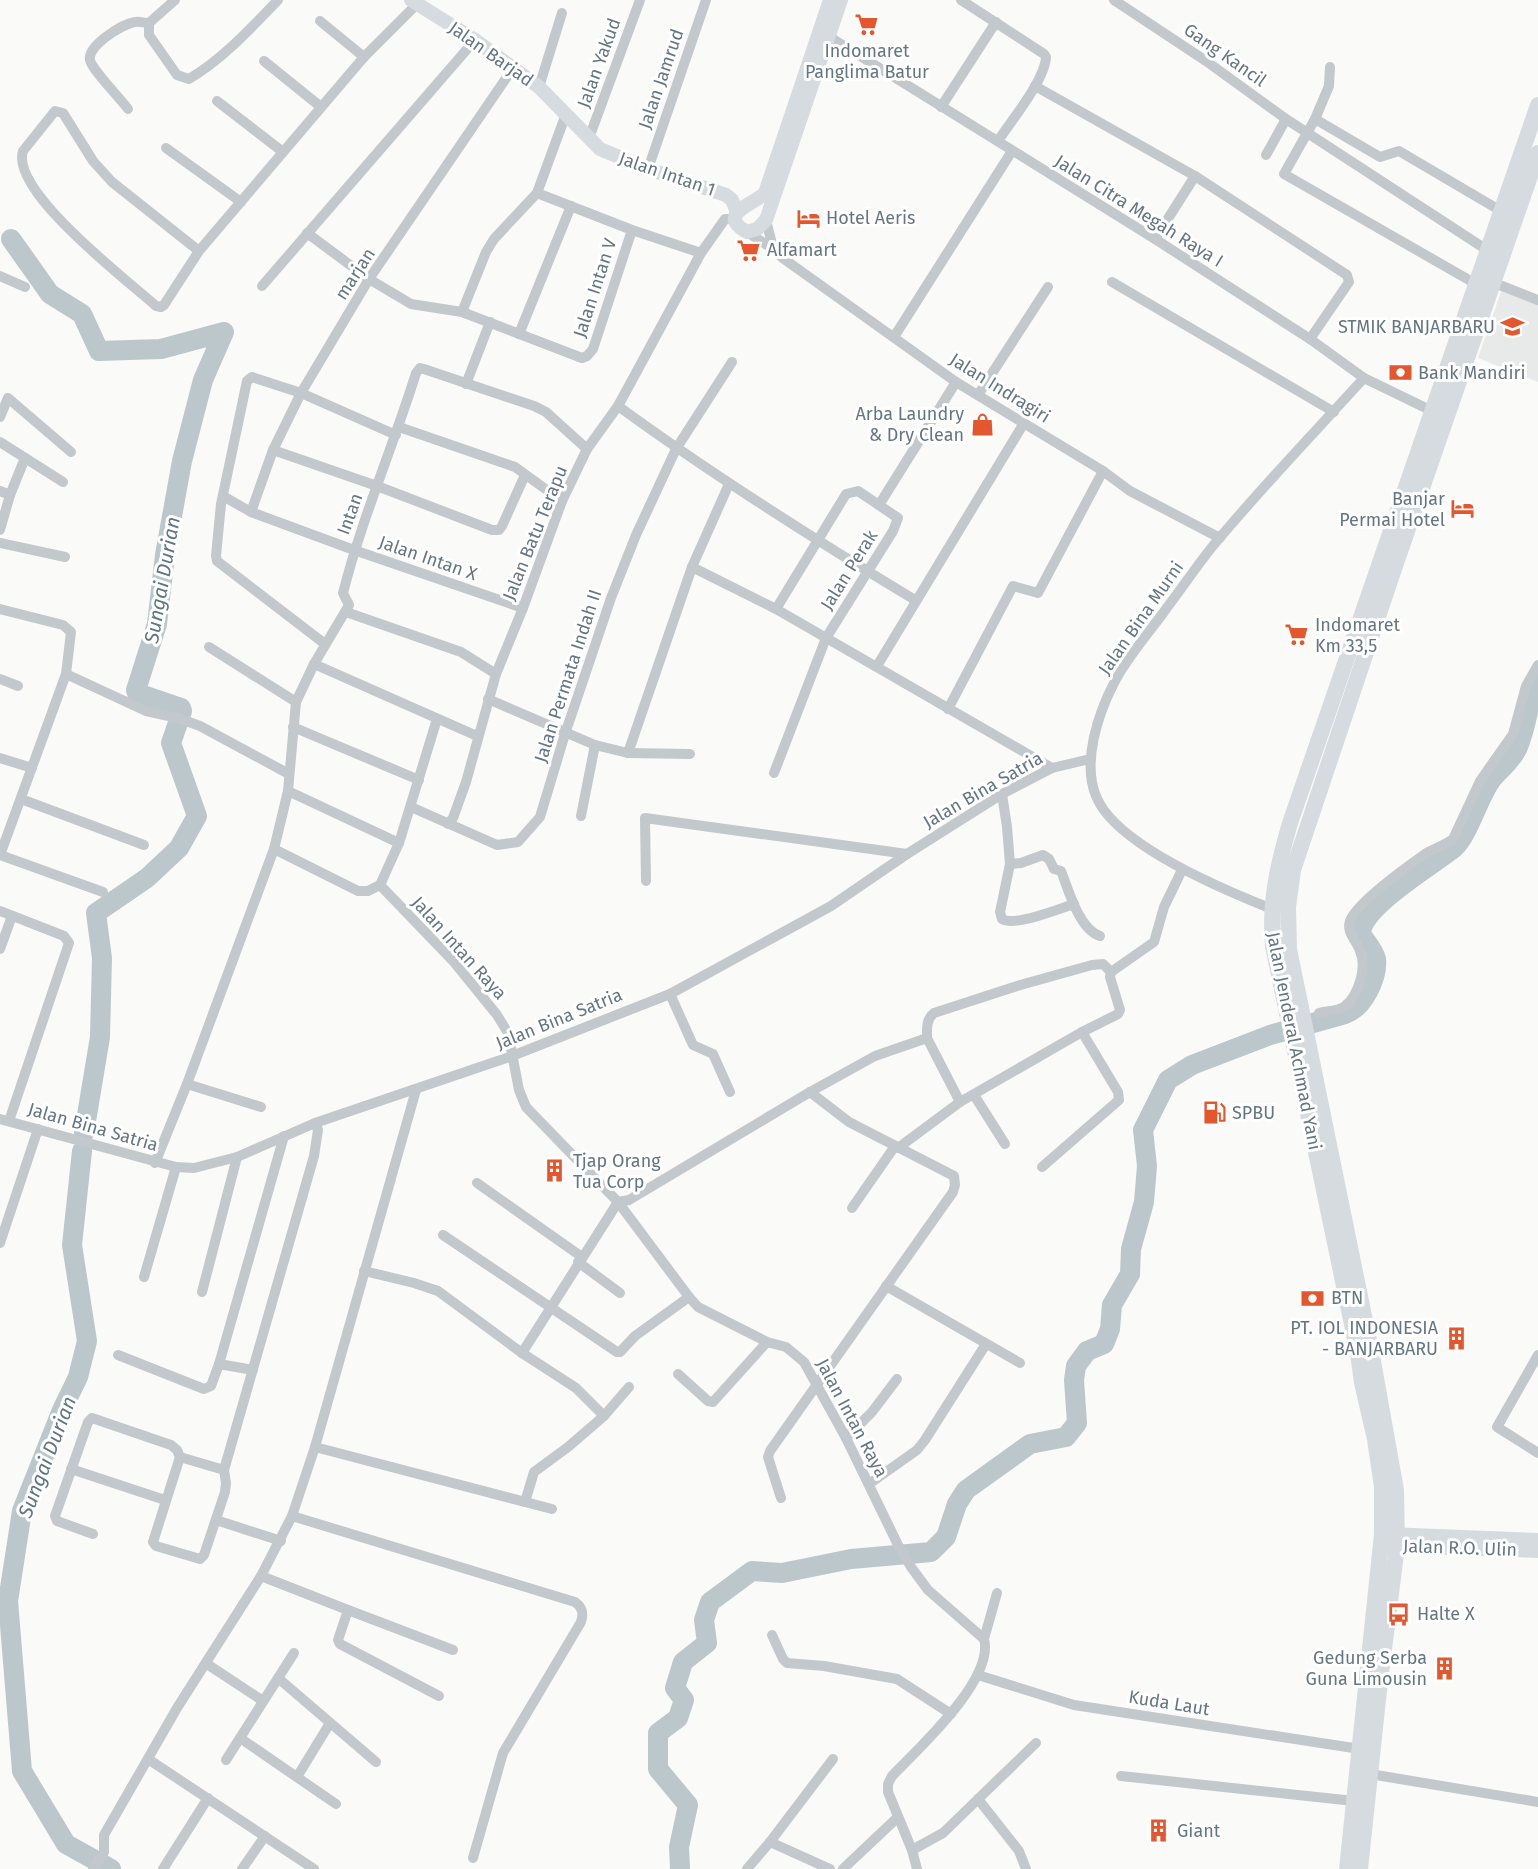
<svg xmlns="http://www.w3.org/2000/svg" width="1538" height="1869" font-family="'Fira Sans',sans-serif">
	<rect width="100%" height="100%" fill="#fafaf8"/>
	<!-- built -->
	<path fill="#e8e9e9" d="M1504 283 1538 296V382L1478 358Z"/>
	<g fill="none" stroke-linecap="round" stroke-linejoin="round">
		<!-- river -->
		<g stroke="#bbc7cb" stroke-width="20">
			<path d="M11 239 50 294 82 314 99 351 161 349 224 332 203 380 182 461 165 555 157 624 136 690 137 693 181 708 182 711 171 743 197 816 179 848 147 878 96 913 102 958 100 1037 84 1133"/>
			<path d="M82 1151 72 1245 87 1341 78 1377 62 1410 22 1511 8 1601 22 1771 66 1844 111 1869"/>
			<path d="M680 1869 679 1847 688 1805 658 1769V1733L678 1718 684 1700 675 1688 683 1662 707 1643 704 1620 710 1602 752 1571 782 1573 851 1559 931 1552 946 1537 957 1504 966 1490 1030 1444 1066 1437 1077 1423 1074 1380 1076 1366 1087 1351 1104 1344 1110 1329 1112 1305 1130 1274 1131 1249 1144 1202 1147 1166 1143 1130 1168 1080 1192 1065 1270 1035 1345 1014C1363 1008 1378 978 1376 959 1374 950 1366 942 1361 934 1361 907 1433 865 1454 848 1468 836 1479 796 1492 779 1501 768 1512 761 1518 747 1526 728 1529 705 1534 685L1538 678"/>
		</g>
		<!-- minor -->
		<g stroke="#c3c8cc" stroke-width="10">
			<path d="M175 0 149 23V35L177 75 189 79C223 59 251 28 278 0"/>
			<path d="M961 0 1044 54 1046 57C1045 80 1011 121 998 141"/>
			<path d="M1114 0 1206 61 1286 119 1487 250"/>
			<path d="M320 21 364 57"/>
			<path d="M828 36 1155 239 1310 339 1364 378 1432 411"/>
			<path d="M264 61 321 107"/>
			<path d="M1035 86 1195 176 1347 275 1349 282 1310 339"/>
			<path d="M539 87 562 13"/>
			<path d="M217 101 283 152"/>
			<path d="M941 107 996 22"/>
			<path d="M128 109C121 99 92 70 90 60 87 46 122 24 135 22 139 21 144 23 149 23"/>
			<path d="M1315 119 1329 86 1330 67"/>
			<path d="M589 138 640 0"/>
			<path d="M166 148 241 202"/>
			<path d="M1266 155 1286 119"/>
			<path d="M648 169 706 0"/>
			<path d="M537 193 632 230 701 253"/>
			<path d="M766 220 773 248"/>
			<path d="M747 232 773 249 784 259 956 382 1103 471 1130 491 1220 538"/>
			<path d="M307 233 369 279 411 304 462 312 582 358 587 356 593 349 632 230"/>
			<path d="M1155 239 1195 176"/>
			<path d="M199 251 112 182 93 161 63 113 55 111 23 151C10 191 127 280 156 306L161 307 164 305 199 251 364 57 417 4"/>
			<path d="M0 276 25 287"/>
			<path d="M1112 282 1334 412"/>
			<path d="M1492 282 1538 300"/>
			<path d="M1476 284 1284 174 1315 119 1380 157 1399 151 1501 211"/>
			<path d="M262 286 475 40"/>
			<path d="M462 312 486 252 494 239 537 193 566 114"/>
			<path d="M519 334 571 206"/>
			<path d="M894 337 1012 151"/>
			<path d="M466 384 490 322"/>
			<path d="M978 395 1048 287"/>
			<path d="M618 406C714 476 814 539 915 600"/>
			<path d="M0 417 8 398 71 452"/>
			<path d="M399 427 515 467 562 501"/>
			<path d="M0 442 63 482"/>
			<path d="M273 450 377 486 492 530H499L502 526 525 475"/>
			<path d="M0 491 10 495 0 530"/>
			<path d="M10 495 25 458"/>
			<path d="M223 496 251 512 354 550 523 608"/>
			<path d="M879 505 956 382"/>
			<path d="M251 512 273 450 301 393 369 279 513 68"/>
			<path d="M0 543 65 557"/>
			<path d="M692 567 729 484"/>
			<path d="M0 609 63 625 71 632 66 674 0 855"/>
			<path d="M346 612 461 652 496 674"/>
			<path d="M325 644 217 561 216 556 221 504 247 381 252 377 301 393 396 435"/>
			<path d="M209 647 296 702"/>
			<path d="M314 664 477 736"/>
			<path d="M877 666 1024 423"/>
			<path d="M66 674 146 711 178 718 200 726 289 774"/>
			<path d="M0 679 18 686"/>
			<path d="M488 699 595 745 628 753 692 567 776 609 1052 768"/>
			<path d="M948 709 1013 586 1038 593 1103 471"/>
			<path d="M293 727 419 780"/>
			<path d="M628 753 690 754"/>
			<path d="M0 758 32 768"/>
			<path d="M774 773 826 638 893 531 898 518 858 491 846 494 776 609"/>
			<path d="M288 791 399 843"/>
			<path d="M1002 794 1007 827 1010 864 1000 912 1002 919C1015 927 1058 909 1074 904"/>
			<path d="M21 799 144 845"/>
			<path d="M411 807 497 845 518 842 540 817 565 734 611 598 636 535 676 449 732 362"/>
			<path d="M581 816 595 745"/>
			<path d="M448 824 453 818 466 782 496 674 523 608 562 501 587 449 618 406 701 253 725 219H735"/>
			<path d="M274 849 358 891H368L380 885"/>
			<path d="M0 855 103 892"/>
			<path d="M1010 864 1021 863 1043 855 1049 859 1054 869 1061 871C1069 891 1079 929 1100 936"/>
			<path d="M646 881 645 818 907 854"/>
			<path d="M380 885 454 962 497 1015 508 1033 519 1090 526 1107 618 1202 689 1297 698 1307 767 1342 786 1347 804 1362 846 1438 898 1545 911 1567 928 1590 984 1639C995 1679 918 1749 892 1776L888 1784V1792L912 1850 917 1869"/>
			<path d="M380 885 399 843 437 719"/>
			<path d="M1272 909C1224 890 1115 845 1096 796 1082 762 1098 714 1114 683 1127 657 1149 633 1166 609 1182 588 1196 567 1212 547 1260 489 1313 434 1364 378"/>
			<path d="M0 911 64 936 69 943 9 1121"/>
			<path d="M0 949 12 916"/>
			<path d="M670 994 693 1045 713 1054 730 1092"/>
			<path d="M1319 1013C1327 1011 1339 1011 1345 1006 1359 995 1367 967 1360 951 1357 941 1346 933 1350 921 1356 903 1408 866 1425 854 1434 848 1444 846 1453 839L1480 781 1513 734 1526 686 1538 665"/>
			<path d="M927 1038C927 1029 926 1019 934 1013L1017 986 1092 965 1103 964 1111 972"/>
			<path d="M187 1084 261 1107"/>
			<path d="M974 1095 1005 1144"/>
			<path d="M0 1119 176 1167 194 1168 237 1157 315 1123 512 1056 670 994 831 906 907 854 1002 794 1052 768 1090 759"/>
			<path d="M898 1148 960 1102 1082 1032 1118 1014 1120 1010 1110 977 1111 972 1154 942 1164 907 1182 870"/>
			<path d="M155 1163 187 1084 274 849 288 791 296 702 314 664 349 605 343 593C362 518 393 447 416 373L420 368 424 369 534 406 546 412 587 449"/>
			<path d="M1042 1167 1119 1100 1118 1092 1082 1032"/>
			<path d="M477 1183 582 1257"/>
			<path d="M852 1208 895 1146"/>
			<path d="M443 1235 617 1352H620L635 1336 689 1297"/>
			<path d="M0 1243 38 1129"/>
			<path d="M578 1262 620 1293"/>
			<path d="M364 1271 414 1283 438 1291 522 1353 618 1202 629 1200 810 1092 875 1056 927 1038 960 1102"/>
			<path d="M144 1277 176 1167"/>
			<path d="M886 1286 1020 1363"/>
			<path d="M202 1292 237 1157"/>
			<path d="M522 1353 576 1388 604 1416"/>
			<path d="M118 1355 204 1389 211 1386 219 1364 284 1136"/>
			<path d="M1538 1355 1497 1427 1538 1453"/>
			<path d="M219 1364 253 1370"/>
			<path d="M678 1374 708 1401 713 1402 767 1342"/>
			<path d="M846 1438 872 1412 897 1379"/>
			<path d="M315 1447 552 1509"/>
			<path d="M180 1457 153 1542 156 1546 200 1559 204 1555 225 1492 226 1483 224 1470 314 1156 318 1130 315 1123"/>
			<path d="M71 1469 165 1500"/>
			<path d="M869 1484 917 1450 925 1440 986 1344"/>
			<path d="M781 1498 768 1457 770 1451 953 1192 955 1185 954 1176 849 1122 810 1092"/>
			<path d="M525 1502 534 1472 568 1447 604 1416 629 1387"/>
			<path d="M292 1516 575 1602C582 1607 584 1613 581 1622L503 1753 473 1858"/>
			<path d="M216 1520 281 1541"/>
			<path d="M93 1534 57 1521 55 1516 88 1422 92 1418 171 1445 177 1450 180 1457 224 1470"/>
			<path d="M261 1576 348 1610 338 1640 340 1644 439 1696"/>
			<path d="M348 1610 453 1650"/>
			<path d="M772 1635 783 1659 787 1663 824 1666 897 1679 951 1714"/>
			<path d="M984 1639 997 1593"/>
			<path d="M207 1664 263 1701"/>
			<path d="M978 1675 1074 1705 1360 1749"/>
			<path d="M278 1678 376 1762"/>
			<path d="M240 1738 336 1804"/>
			<path d="M148 1759 314 1869"/>
			<path d="M226 1760 294 1653"/>
			<path d="M1370 1774 1538 1802"/>
			<path d="M1121 1776 1354 1801"/>
			<path d="M297 1777 330 1723"/>
			<path d="M978 1799 1019 1851 1026 1869"/>
			<path d="M770 1842 830 1869"/>
			<path d="M912 1850 943 1833 1036 1743"/>
			<path d="M93 1869 104 1852V1835L177 1708 261 1576 292 1516 315 1447 416 1090"/>
			<path d="M163 1869 208 1798"/>
			<path d="M242 1869 265 1836"/>
			<path d="M747 1869 770 1842 833 1759"/>
			<path d="M843 1869 898 1817"/>
		</g>
		<!-- major -->
		<g stroke="#d6dbdf" stroke-width="14">
			<path d="M411 0 475 40 539 87 600 149 648 169 726 195 732 200 737 212"/>
			<path d="M830 0 765 193C755 204 715 214 747 232L757 229 766 220 841 0"/>
			<path d="M1387 1534 1538 1540"/>
			<path d="M1387 1546 1538 1551"/>
		</g>
		<!-- highway -->
		<g stroke="#d6dbdf" stroke-width="16">
			<path d="M1347 1869 1382 1534V1487L1375 1439 1362 1383 1358 1353 1273 946C1269 903 1278 864 1290 823L1538 105"/>
			<path d="M1360 1869 1380 1681 1397 1546 1396 1490 1371 1350 1289 949 1288 907 1293 870 1394 569 1538 153"/>
		</g>
	</g>
	<!-- icons -->
	<defs>
		<symbol id="supermarket-bare" viewBox="-9 -9 18 18"><path d="M-6-5.5h2.5l.6 2H6L4.5 2H-2.5L-4.4-4H-6ZM-1.5 3.2a1.3 1.3 0 1 0 .1 0ZM3 3.2a1.3 1.3 0 1 0 .1 0Z" fill="#e4572e" stroke="#fff" stroke-width="2.5" paint-order="stroke"/></symbol>
		<symbol id="hotel-bare" viewBox="-9 -9 18 18"><path d="M-6-4.5h1.5V1H6V5H4.5V3h-9V5H-6ZM-4 0a1.8 1.8 0 1 1 3.6 0ZM.5 0V-2.5h3Q6-2.5 6 0Z" fill="#e4572e" stroke="#fff" stroke-width="2.5" paint-order="stroke"/></symbol>
		<symbol id="university-bare" viewBox="-9 -9 18 18"><path d="M0-5L7-2L0 1L-7-2ZM-4 1L0 2.5L4 1V4Q0 6-4 4Z" fill="#e4572e" stroke="#fff" stroke-width="2.5" paint-order="stroke"/></symbol>
		<symbol id="bank-bare" viewBox="-9 -9 18 18"><path d="M-6-4H6V4H-6ZM0-2.3a2.3 2.3 0 1 0 0 4.6a2.3 2.3 0 1 0 0-4.6Z" fill="#e4572e" stroke="#fff" stroke-width="2.5" paint-order="stroke"/></symbol>
		<symbol id="shop-bare" viewBox="-9 -9 18 18"><path d="M-5-2.5h2.3a2.7 3.5 0 0 1 5.4 0H5L5.5 6h-11ZM-1.5-2.5h3a1.5 2.3 0 0 0-3 0Z" fill="#e4572e" stroke="#fff" stroke-width="2.5" paint-order="stroke"/></symbol>
		<symbol id="fuel-bare" viewBox="-9 -9 18 18"><path d="M-5.5-6h7V0h2V4h1.3V-2.5L3-4.5l.8-.8L6-3V5H2.5V1h-1V6h-7ZM-4.2-4.7v3.2H.2V-4.7Z" fill="#e4572e" stroke="#fff" stroke-width="2.5" paint-order="stroke"/></symbol>
		<symbol id="building-bare" viewBox="-9 -9 18 18"><path d="M-4-6H4V6H1V3H-1V6H-4ZM-2.5-4.3h1.7v1.8h-1.7ZM.8-4.3h1.7v1.8H.8ZM-2.5-1h1.7V.8h-1.7ZM.8-1h1.7V.8H.8Z" fill="#e4572e" stroke="#fff" stroke-width="2.5" paint-order="stroke"/></symbol>
		<symbol id="bus-bare" viewBox="-9 -9 18 18"><path d="M-5-6H5V4H4V6H2V4H-2V6H-4V4H-5ZM-3.5-4V0h7V-4ZM-3.5 1.2v1.5H-2V1.2ZM2 1.2v1.5H3.5V1.2Z" fill="#e4572e" stroke="#fff" stroke-width="2.5" paint-order="stroke"/></symbol>
	</defs>
	<g fill-rule="evenodd">
		<use href="#supermarket-bare" x="850" y="8" width="33" height="33"/>
		<use href="#hotel-bare" x="792" y="202" width="33" height="33"/>
		<use href="#supermarket-bare" x="732" y="234" width="33" height="33"/>
		<use href="#university-bare" x="1496" y="310" width="33" height="33"/>
		<use href="#bank-bare" x="1384" y="356" width="33" height="33"/>
		<use href="#shop-bare" x="966" y="408" width="33" height="33"/>
		<use href="#hotel-bare" x="1446" y="492" width="33" height="33"/>
		<use href="#supermarket-bare" x="1280" y="618" width="33" height="33"/>
		<use href="#fuel-bare" x="1198" y="1096" width="33" height="33"/>
		<use href="#building-bare" x="538" y="1154" width="33" height="33"/>
		<use href="#bank-bare" x="1296" y="1282" width="33" height="33"/>
		<use href="#building-bare" x="1440" y="1322" width="33" height="33"/>
		<use href="#bus-bare" x="1382" y="1598" width="33" height="33"/>
		<use href="#building-bare" x="1428" y="1652" width="33" height="33"/>
		<use href="#building-bare" x="1142" y="1814" width="33" height="33"/>
	</g>
	<g text-anchor="middle" stroke-width="6" stroke-linejoin="round" paint-order="stroke">
		<!-- poi labels -->
		<g font-size="18" fill="#657683" stroke="#fff" text-anchor="start">
			<text x="867" y="57" text-anchor="middle">Indomaret<tspan x="867" dy="21">Panglima Batur</tspan></text>
			<text x="826" y="224">Hotel Aeris</text>
			<text x="767" y="256">Alfamart</text>
			<text x="1495" y="333" text-anchor="end">STMIK BANJARBARU</text>
			<text x="1418" y="379">Bank Mandiri</text>
			<text x="964" y="420" text-anchor="end">Arba Laundry<tspan x="964" dy="21">&amp; Dry Clean</tspan></text>
			<text x="1445" y="505" text-anchor="end">Banjar<tspan x="1445" dy="21">Permai Hotel</tspan></text>
			<text x="1315" y="631">Indomaret<tspan x="1315" dy="21">Km 33,5</tspan></text>
			<text x="1232" y="1119">SPBU</text>
			<text x="573" y="1167">Tjap Orang<tspan x="573" dy="21">Tua Corp</tspan></text>
			<text x="1331" y="1304">BTN</text>
			<text x="1438" y="1334" text-anchor="end">PT. IOL INDONESIA<tspan x="1438" dy="21">- BANJARBARU</tspan></text>
			<text x="1417" y="1620">Halte X</text>
			<text x="1427" y="1664" text-anchor="end">Gedung Serba<tspan x="1427" dy="21">Guna Limousin</tspan></text>
			<text x="1177" y="1837">Giant</text>
		</g>
		<!-- street labels -->
		<g font-size="18" fill="#657683" stroke="#fff">
			<text transform="translate(491 54) rotate(35)" y="6">Jalan Barjad</text>
			<text transform="translate(1225 55) rotate(35)" y="6">Gang Kancil</text>
			<text transform="translate(599 63) rotate(-70)" y="6">Jalan Yakud</text>
			<text transform="translate(661 79) rotate(-71)" y="6">Jalan Jamrud</text>
			<text transform="translate(667 174) rotate(19)" y="6">Jalan Intan 1</text>
			<text transform="translate(1139 211) rotate(32)" y="6">Jalan Citra Megah Raya I</text>
			<text transform="translate(355 274) rotate(-57)" y="6">marjan</text>
			<text transform="translate(595 288) rotate(-72)" y="6">Jalan Intan V</text>
			<text transform="translate(1000 388) rotate(32)" y="6">Jalan Indragiri</text>
			<text transform="translate(350 514) rotate(-70)" y="6">Intan</text>
			<text transform="translate(535 533) rotate(-68)" y="6">Jalan Batu Terapu</text>
			<text transform="translate(428 558) rotate(19)" y="6">Jalan Intan X</text>
			<text transform="translate(849 570) rotate(-58)" y="6">Jalan Perak</text>
			<text transform="translate(1141 618) rotate(-55)" y="6">Jalan Bina Murni</text>
			<text transform="translate(568 676) rotate(-72)" y="6">Jalan Permata Indah II</text>
			<text transform="translate(983 790) rotate(-30)" y="6">Jalan Bina Satria</text>
			<text transform="translate(459 948) rotate(48)" y="6">Jalan Intan Raya</text>
			<text transform="translate(559 1019) rotate(-22)" y="6">Jalan Bina Satria</text>
			<text transform="translate(1294 1041) rotate(79)" y="6">Jalan Jenderal Achmad Yani</text>
			<text transform="translate(93 1127) rotate(16)" y="6">Jalan Bina Satria</text>
			<text transform="translate(852 1418) rotate(62)" y="6">Jalan Intan Raya</text>
			<text transform="translate(1460 1548) rotate(2)" y="6">Jalan R.O. Ulin</text>
			<text transform="translate(1169 1703) rotate(9)" y="6">Kuda Laut</text>
		</g>
		<!-- water labels -->
		<g font-size="20" font-style="italic" fill="#60757c" stroke="#fff">
			<text transform="translate(162 580) rotate(-80)" y="7">Sungai Durian</text>
			<text transform="translate(47 1457) rotate(-69)" y="7">Sungai Durian</text>
		</g>
	</g>
</svg>
